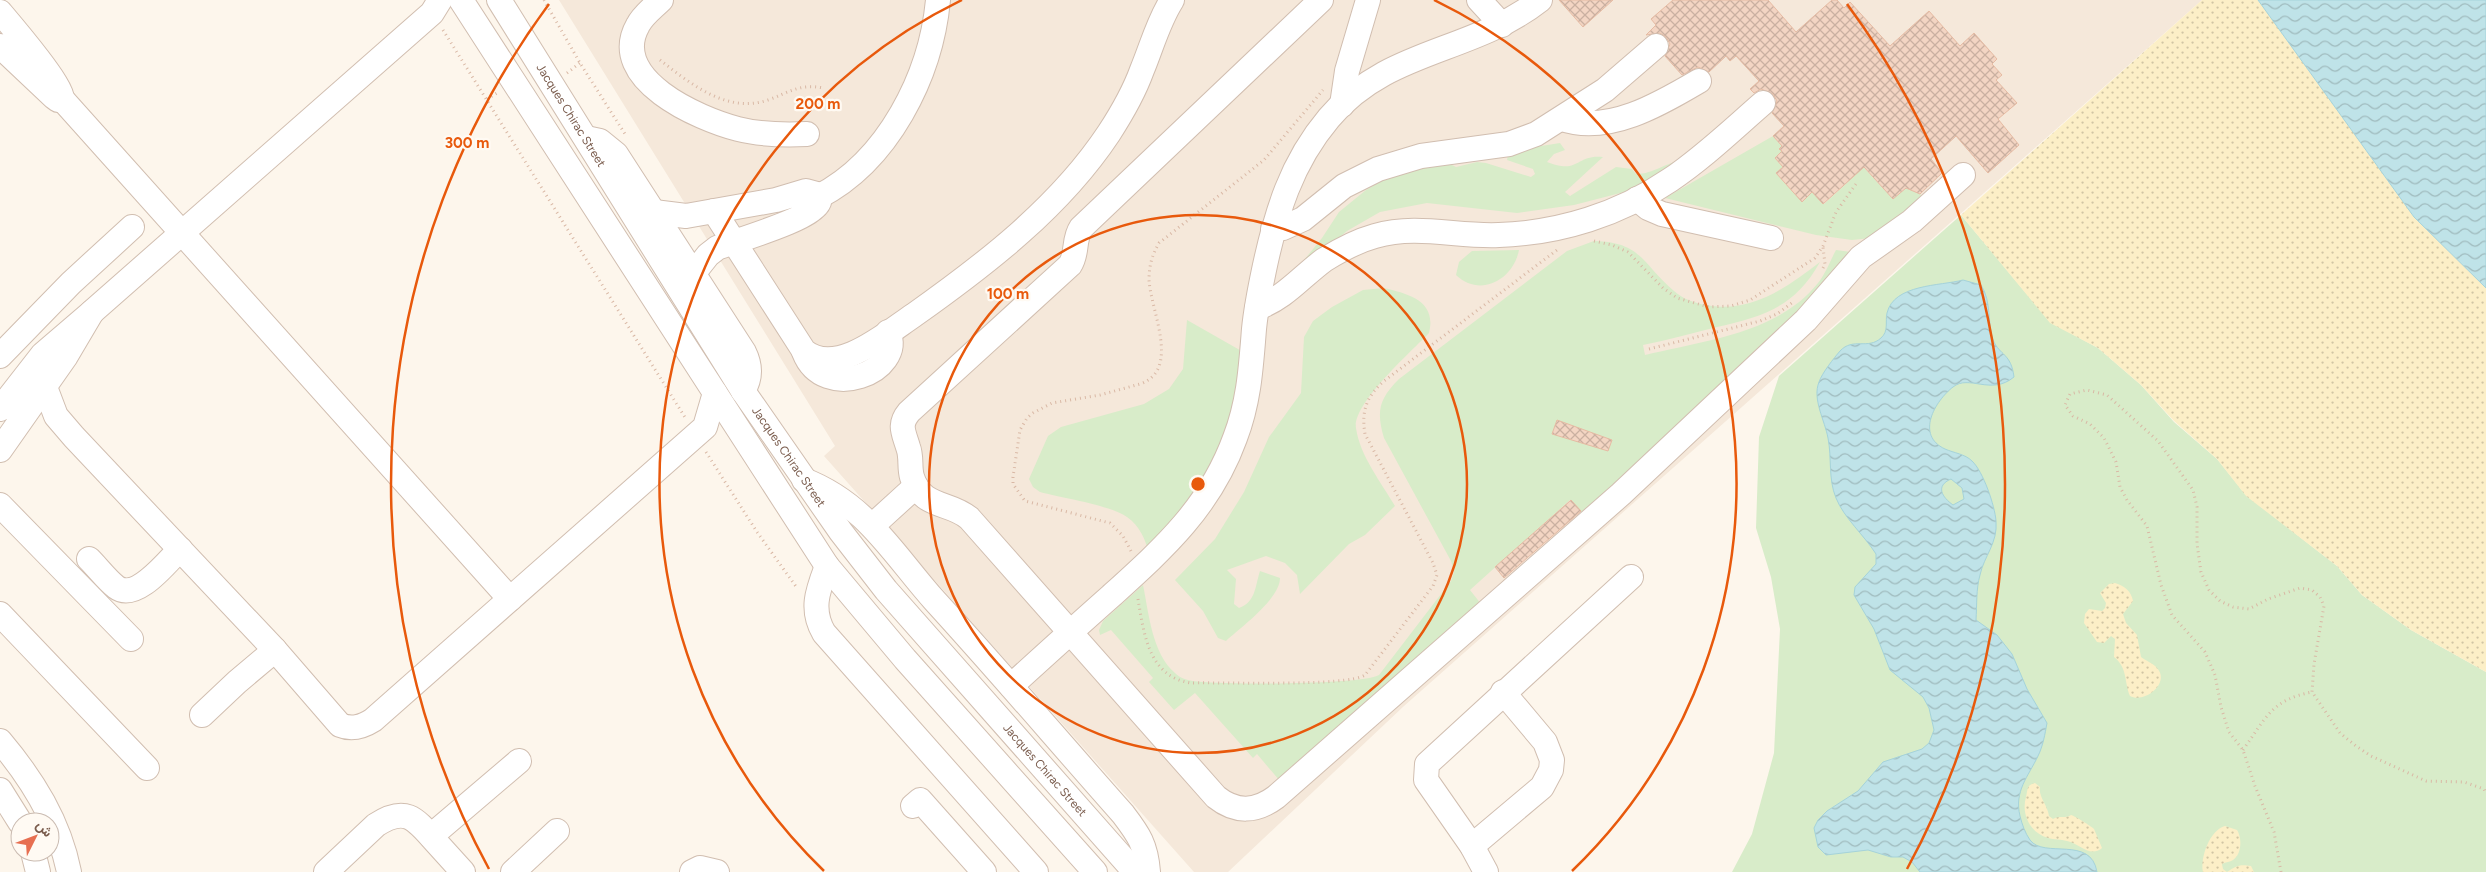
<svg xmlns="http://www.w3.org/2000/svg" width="2486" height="872" font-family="Figtree,Vazirmatn,sans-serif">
	<defs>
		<pattern id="sand-dots" width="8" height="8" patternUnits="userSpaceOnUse" patternTransform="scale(1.25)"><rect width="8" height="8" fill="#fcefc7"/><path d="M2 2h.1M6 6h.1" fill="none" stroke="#d1c5a4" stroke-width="1.8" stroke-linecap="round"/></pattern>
		<pattern id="water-waves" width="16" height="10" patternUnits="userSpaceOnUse" patternTransform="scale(1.25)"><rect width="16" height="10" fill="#bfe3e8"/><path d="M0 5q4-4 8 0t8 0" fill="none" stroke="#a0bbbe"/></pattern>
		<pattern id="building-cross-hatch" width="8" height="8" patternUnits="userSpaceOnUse" patternTransform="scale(1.25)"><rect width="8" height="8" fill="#f3d5c3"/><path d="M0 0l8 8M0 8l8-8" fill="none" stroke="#cab0a1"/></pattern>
	</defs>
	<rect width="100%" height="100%" fill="#fdf6ec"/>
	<!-- residential -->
	<path fill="#f5e8da" d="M559 0H2202L1404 706 1228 872H1194L824 456 835 446Z"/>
	<!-- grass -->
	<g fill="#d8ecc9">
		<path d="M1773 136 1782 146 1779 149 1782 151 1775 158 1783 167 1776 173 1802 202 1812 192 1824 204 1849 181 1856 159 1893 199 1906 188 1920 194 1927 201 1871 238 1852 240 1816 235 1665 198Z"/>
		<path d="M1560 143 1565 150 1554 154 1547 162C1580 175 1575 154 1603 157L1565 192 1570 196 1616 167 1632 169 1636 174C1654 174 1666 162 1684 160L1636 189 1574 205 1517 213 1427 203 1380 212 1347 231 1287 281 1322 238 1339 212 1366 190 1403 169 1440 159 1456 167 1477 162 1486 163 1531 177 1535 174 1533 169 1507 160 1509 151Z"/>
		<path d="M1961 215 2050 322 2098 348 2141 385 2174 422 2217 459 2246 495 2337 566 2362 595 2411 630 2486 672V872H1732L1752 834 1774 753 1780 629 1771 577 1756 528 1759 437 1779 376Z"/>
		<path d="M1594 241C1642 242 1642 264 1674 291 1683 299 1694 303 1706 305 1750 314 1786 288 1820 262 1795 307 1764 316 1717 327 1692 333 1668 340 1643 345L1645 355C1705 340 1777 334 1818 283 1826 273 1830 261 1836 250L1851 252 1855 259 1587 518 1570 500 1470 590 1485 609 1285 787 1257 754 1253 758 1195 693 1174 710 1149 682 1153 678 1111 630 1100 635 1099 630 1103 621 1143 585C1149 614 1152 653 1175 673 1180 678 1186 680 1193 681 1217 685 1362 685 1379 675L1451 581 1454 572 1451 561 1384 438C1376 411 1379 399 1399 379L1567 251Z"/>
		<path d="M1519 250C1513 280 1480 298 1456 275L1459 262 1472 251Z"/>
		<path d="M1384 288C1409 294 1437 301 1429 333 1412 351 1352 404 1356 428 1360 456 1381 482 1395 506L1365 535 1349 544 1300 594 1297 575 1285 563 1266 556 1227 570 1236 579 1234 604 1239 608C1256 602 1255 586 1260 571L1280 578C1280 599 1240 628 1226 641L1218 638 1203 611 1175 580 1215 539 1244 492 1269 437 1301 393 1304 337 1313 321 1332 307 1363 290Z"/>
		<path d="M1187 320 1245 353 1238 416 1214 475 1149 553C1145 539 1140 526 1127 517 1110 505 1062 498 1040 492L1033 487 1029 479 1048 436 1061 427 1144 404 1169 389 1183 369Z"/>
	</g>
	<!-- sand -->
	<g fill="url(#sand-dots)">
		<path d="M2202 0H2258L2414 217 2486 288V672L2411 630 2362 595 2337 566 2246 496 2217 459 2174 421 2141 385 2098 348 2050 323 1961 215Z"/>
		<path d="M2115 583C2125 586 2131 591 2133 601L2123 614 2126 623 2137 635 2141 657C2145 660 2154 664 2157 668 2171 683 2144 704 2130 696 2124 682 2128 668 2114 657L2115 639 2111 636 2104 643 2097 642 2084 623 2085 614 2089 609 2102 611 2105 608 2106 603 2100 593 2109 584Z"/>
		<path d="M2035 783 2040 787C2038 796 2048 806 2049 816L2053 819C2060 815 2065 819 2071 815 2075 816 2091 826 2094 829L2102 848C2090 858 2080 844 2067 841 2061 839 2054 840 2048 838 2030 833 2021 814 2026 797 2028 790 2026 785 2035 783Z"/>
		<path d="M2225 826 2237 830C2242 838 2242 854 2233 860 2230 862 2226 862 2222 864L2223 869 2227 872C2236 866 2239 864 2251 866L2254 872H2203C2200 857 2210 830 2225 826Z"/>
	</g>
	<!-- water -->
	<g fill="url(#water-waves)" stroke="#a5d3da" fill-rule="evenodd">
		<path d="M2258 0H2486V288L2414 217Z"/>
		<path d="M1963 280 1981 285C1992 302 1987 323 1993 340 2000 356 2011 353 2014 377 1991 396 1969 374 1953 387 1935 401 1915 435 1945 449 1954 453 1965 454 1972 461 1983 471 1995 506 1996 521 1998 543 1984 556 1980 575 1976 589 1977 605 1976 620L1997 635 2012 654 2027 689 2047 723C2045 734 2043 746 2038 756 2028 777 2014 791 2020 816 2022 824 2025 833 2030 840 2044 859 2091 835 2097 872H1920L1912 862 1903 857H1891L1868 850 1826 855 1818 847 1814 828 1818 820 1827 811 1858 791 1883 762 1922 749 1929 743 1934 730 1929 708 1923 697 1890 670 1874 629 1854 595 1855 587 1876 564V554C1864 535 1844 518 1836 498 1828 479 1832 458 1828 438 1825 421 1812 399 1819 382 1822 373 1834 358 1840 351 1853 337 1868 350 1881 338 1889 331 1885 322 1887 313 1894 284 1940 286 1963 280ZM1951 479 1962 488 1964 499 1953 505C1942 497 1935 486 1951 479Z"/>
	</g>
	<!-- building -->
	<g fill="url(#building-cross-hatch)" stroke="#e6bba3">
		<path d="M1559 0H1613L1583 27Z"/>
		<path d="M1673 0H1768L1796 32 1832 0H1837L1844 8 1850 2 1890 46 1929 11 1960 46 1974 33 1997 59 1992 64 2002 75 1996 80 2017 103 1998 119 2019 145 1988 173 1956 136 1931 159 1942 173 1920 194 1906 188 1893 199 1864 167 1823 204 1812 192 1802 202 1776 173 1783 167 1775 158 1782 151 1779 149 1782 146 1773 136 1784 126 1772 113 1777 101 1773 94 1761 89 1754 93 1750 89 1759 81 1736 56 1730 61 1726 56 1709 72 1698 67 1682 75 1665 56 1670 44 1666 37 1660 33 1646 35 1656 25 1651 19Z"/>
		<path d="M1557 420 1612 440 1608 451 1552 434Z"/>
		<path d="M1571 500 1581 511 1504 578 1495 567Z"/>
	</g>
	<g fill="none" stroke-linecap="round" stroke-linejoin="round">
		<defs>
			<g id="minor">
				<path d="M461 0 827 566 905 659 1095 872"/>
				<path id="s1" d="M499 0 743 391 841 532 886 590 1135 872"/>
				<path d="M661 0C653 8 643 15 638 25 607 79 699 119 738 129 761 135 784 135 807 134"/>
				<path d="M1321 0 1081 228C1073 240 1078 253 1070 265L909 412C898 425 904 433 908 447 912 457 909 467 912 477 922 509 949 501 969 518L1216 797C1236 813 1256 812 1276 797L1621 494 1806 320 1861 257 1912 221 1963 175"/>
				<path d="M1479 0 1502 25"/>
				<path d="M0 12C11 25 64 87 62 99L58 100 54 97 0 46"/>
				<path d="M62 99 510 599"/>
				<path d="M1342 105 1347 71 1368 0"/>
				<path d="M1562 119C1608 135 1660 104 1699 81"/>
				<path d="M586 138 600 141 616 154 744 352C751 366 751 378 743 391"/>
				<path d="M818 197C888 161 931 76 938 0"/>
				<path d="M1637 199 1648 208 1662 214 1771 238"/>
				<path d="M714 211 804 351C836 378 887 333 914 315 986 264 1060 207 1109 133 1122 113 1134 92 1142 70 1152 46 1158 22 1172 0"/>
				<path d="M654 212 686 216 776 200 806 191 817 194 819 202C813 219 737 240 717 248L708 255 693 274"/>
				<path d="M1273 229 1283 228 1303 219 1344 186 1378 169 1421 156 1509 144 1536 134 1605 90 1656 46"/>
				<path d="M1257 308C1285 298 1301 277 1324 260 1340 250 1357 241 1375 236 1417 224 1457 237 1499 235 1560 233 1620 214 1670 180 1703 158 1733 129 1763 103"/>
				<path d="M92 312 432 13 440 0"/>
				<path d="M804 352C824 404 906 371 888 332"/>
				<path d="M0 356 71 283 132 227"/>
				<path d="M45 387 56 416 74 437 275 650 340 725C352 730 362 727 373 720L705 427 715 393"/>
				<path d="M0 409 43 354 92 312 66 356 0 450"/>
				<path d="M804 480C866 504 893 554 935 601 999 671 1060 743 1123 814 1139 835 1146 845 1148 872"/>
				<path d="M0 505 131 639"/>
				<path d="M872 526 916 486"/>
				<path d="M89 559C98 568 106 579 116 587 136 602 166 563 180 549"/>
				<path d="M827 566C818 590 810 609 824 633L1036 872"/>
				<path d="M0 614 147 768"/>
				<path d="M1011 686C1044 656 1077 626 1111 596 1164 548 1210 507 1235 438 1249 402 1251 367 1254 329 1256 309 1260 289 1264 270 1276 213 1291 163 1329 118 1388 48 1471 54 1540 0"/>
				<path d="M202 715 237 682 275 650"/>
				<path d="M0 741C33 780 59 822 69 872"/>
				<path d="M0 790 20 822"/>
				<path d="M913 806 920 800 984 872"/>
				<path d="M431 836 519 761"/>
				<path d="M1472 846 1542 787 1551 770 1552 760 1545 742 1503 692"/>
				<path d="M33 852 38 872"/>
				<path d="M326 872 376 825C405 806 415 818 434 840 444 851 453 861 463 872"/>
				<path d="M513 872 557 831"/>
				<path d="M692 872 700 868 717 872"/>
				<path d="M1486 872 1472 846 1426 780 1427 764 1631 577"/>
			</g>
		</defs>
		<!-- minor casing -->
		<use href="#minor" stroke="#d1beb0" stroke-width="26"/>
		<!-- path -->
		<g stroke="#d9b8a5" stroke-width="3" stroke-dasharray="1 4" stroke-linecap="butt">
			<path d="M544 0 580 63 625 134"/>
			<path d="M443 30 686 419"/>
			<path d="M660 60C691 84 727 114 768 100 788 93 800 83 823 88"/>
			<path d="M567 73 580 63"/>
			<path d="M487 99 497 93"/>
			<path d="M1594 241 1612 245 1628 252 1663 288 1677 298 1709 307 1731 306 1750 300 1815 258 1823 246 1836 212 1856 184"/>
			<path d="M1823 268 1825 264 1823 247"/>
			<path d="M1649 349 1760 321 1777 314 1793 302"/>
			<path d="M706 452 757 532 797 588"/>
			<path d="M1131 551 1123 536 1110 523 1025 501 1013 484V477L1020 430 1027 418 1033 413 1052 403 1100 395 1140 384C1181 370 1151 312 1149 280 1149 266 1152 255 1159 243L1264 160 1323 90"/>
			<path d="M1138 599C1144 635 1149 677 1191 683 1222 682 1347 687 1365 675L1433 586 1437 575 1433 563 1365 434C1361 410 1367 396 1384 381L1557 250"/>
			<path d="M2243 750C2266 718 2271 700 2312 692"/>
			<path d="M2281 872 2274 832 2255 786 2243 750 2229 732 2221 707 2215 675 2205 652 2172 615 2161 585 2147 526 2127 500 2120 487 2116 462 2104 438 2090 424 2073 416 2065 405 2070 394 2087 390 2107 395 2158 441 2193 490 2197 507V544L2201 572 2209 590 2220 601 2233 607 2249 609 2268 599 2300 588 2312 590 2320 597 2324 606 2314 664 2312 692 2340 733 2356 746 2371 756 2426 781 2464 782 2484 789 2486 794"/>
		</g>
		<!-- minor -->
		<use href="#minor" stroke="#fff" stroke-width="24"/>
	</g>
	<!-- distance rings -->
	<g fill="none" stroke="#e8590c" stroke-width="2.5">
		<circle cx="1198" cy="484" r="269"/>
		<path d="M824 871A538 538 0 0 1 962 0M1434 0A538 538 0 0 1 1572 871"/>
		<path d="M489 869A807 807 0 0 1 549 4M1847 4A807 807 0 0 1 1907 869"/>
	</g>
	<g text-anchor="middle" stroke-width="4.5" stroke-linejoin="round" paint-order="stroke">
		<!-- street labels -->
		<g font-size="12" fill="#7a5c4d" stroke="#fffaf3">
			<text dy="4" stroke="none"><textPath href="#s1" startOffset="136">Jacques Chirac Street</textPath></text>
			<text dy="4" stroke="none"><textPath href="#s1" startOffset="541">Jacques Chirac Street</textPath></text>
			<text dy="4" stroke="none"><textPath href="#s1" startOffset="946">Jacques Chirac Street</textPath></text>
		</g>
	</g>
	<circle cx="1198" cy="484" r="8" fill="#e8590c" stroke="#fffaf3" stroke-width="2.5"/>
	<g font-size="15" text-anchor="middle" font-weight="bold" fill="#e8590c" stroke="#fffaf3" stroke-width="4.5" stroke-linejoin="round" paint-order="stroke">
		<text x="818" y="109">200 m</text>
		<text x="467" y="148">300 m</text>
		<text x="1008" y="299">100 m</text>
	</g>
	<!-- north arrow -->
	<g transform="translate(35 837) rotate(48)"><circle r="24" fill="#fffaf3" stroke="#cabbb1"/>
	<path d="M0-4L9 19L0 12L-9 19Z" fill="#e76f51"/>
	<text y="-8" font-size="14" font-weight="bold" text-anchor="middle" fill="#7a5c4d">ش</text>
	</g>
</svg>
